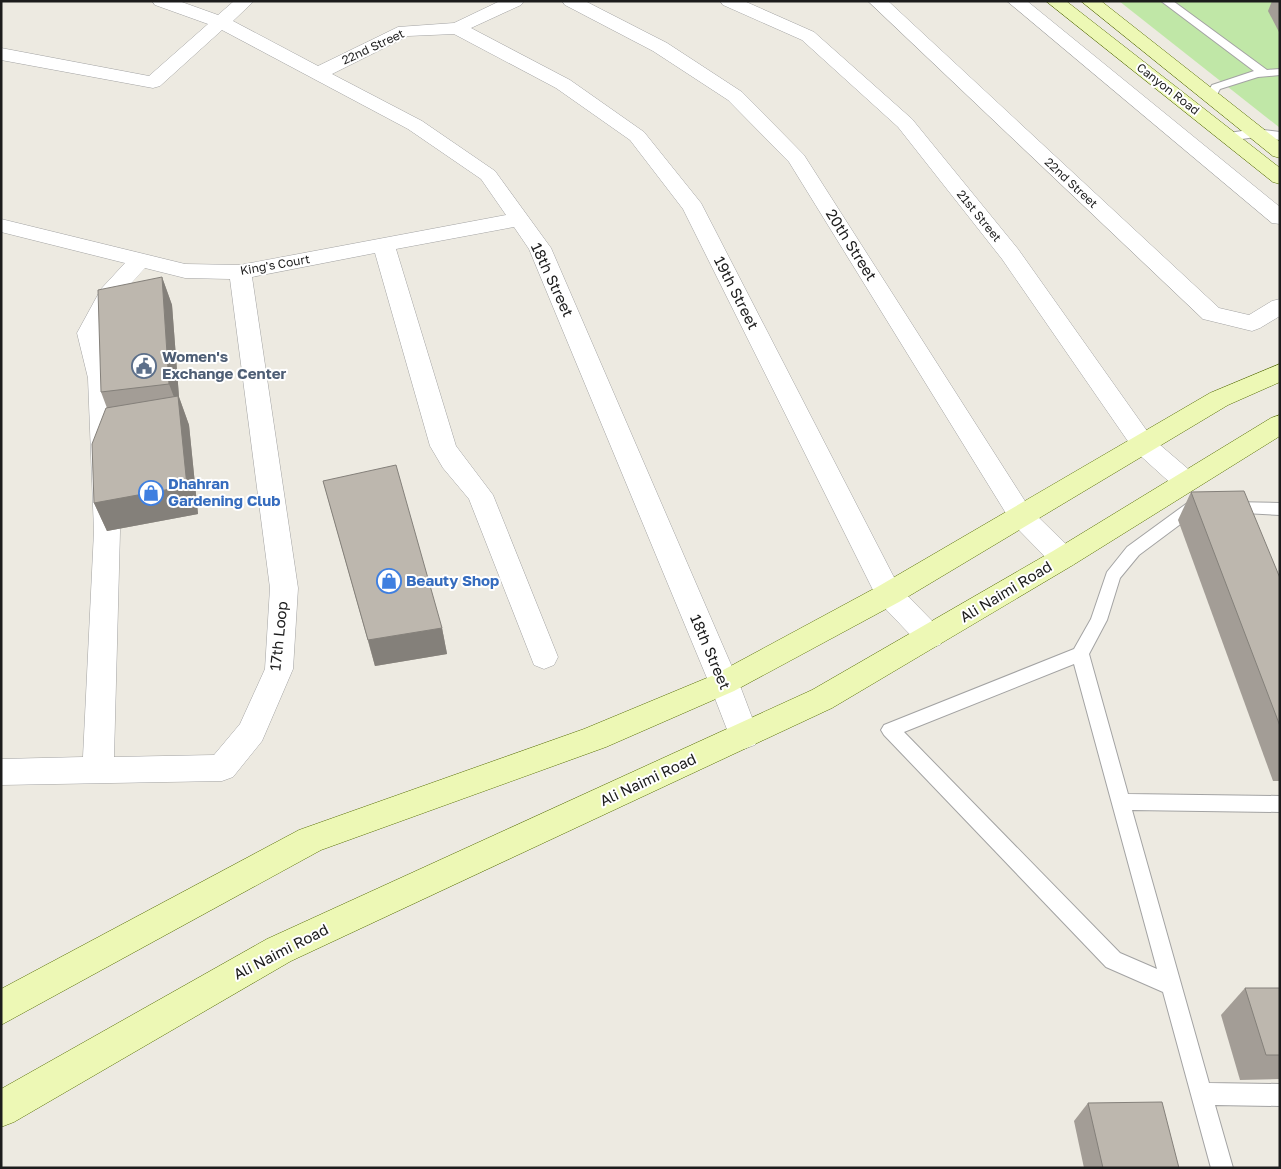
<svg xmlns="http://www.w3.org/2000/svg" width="1281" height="1169" font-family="'Golos Text',sans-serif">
	<rect width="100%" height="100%" fill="#edeae1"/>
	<!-- grass -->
	<path fill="#c0e7a7" d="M1119 1H1280V128Z"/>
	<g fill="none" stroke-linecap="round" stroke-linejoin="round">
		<defs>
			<g id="service">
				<path d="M1161 1H1173L1267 70 1280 69V75L1258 77 1220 89 1214 100H1206L1204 98 1212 85 1254 71Z"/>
				<path d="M1255 129 1280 132V140L1255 137 1229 141 1223 137 1229 133Z"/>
				<path d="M1191 502 1203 504 1206 508 1203 512 1194 514 1139 555 1120 578 1107 620 1089 654 1128 794 1280 796V812L1132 810 1209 1083 1280 1084V1106L1215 1105 1233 1168H1211L1163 992 1106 967 884 735 881 730 884 725 1074 649 1091 619 1107 572 1127 547 1186 504ZM1074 664 1157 969 1120 953 904 732Z"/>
				<path d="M1230 502 1280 503V515L1225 512 1222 508 1225 504Z"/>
			</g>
			<g id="minor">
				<path d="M152 1H179L218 15 234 1H254L233 21 318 66 398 27 454 23 500 1H524L521 5 471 28 570 80 644 132 701 203 899 587 940 629 944 637 940 645 930 648 920 645 879 602 683 209 630 140 556 88 454 34 408 36 332 74 422 121 495 171 551 248 739 683 759 736 755 745 744 749 733 745 709 683 529 249 514 227 396 249 456 446 493 495 558 657 554 665 544 669 534 665 469 499 443 468 430 446 375 253 252 277 298 588 293 669 262 741 233 777 222 781 1 785V759L83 757 94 531 88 378 77 333 101 289 125 263 1 232V219L185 264 240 265 506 215 481 179 408 129 222 30 160 86 153 88 1 60V48L149 76 208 24 155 5ZM145 268 185 278 230 279 270 588 265 669 240 724 214 755 114 757 120 531 112 378 101 333 119 297Z"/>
				<path d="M562 1H585L667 43 742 92 804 155 1030 509 1073 551 1077 558 1073 565 1063 568 1053 565 1012 523 789 162 728 100 653 51 565 5Z"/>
				<path d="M720 1H744L814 32 912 119 1018 249 1152 438 1194 474 1198 481 1194 488 1185 490 1176 488 1134 450 1002 259 898 127 802 40 723 5Z"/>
				<path d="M868 1H888L1219 308 1249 315 1272 301 1280 299V316L1260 328 1252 331 1203 319Z"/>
				<path d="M1007 1H1027L1280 207V224L1272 223Z"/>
			</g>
			<g id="secondary">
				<path d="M1046 1H1066L1280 168V184L1273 182Z"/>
				<path d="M1081 1H1101L1280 142V158L1273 156Z"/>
				<path d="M1280 364V382L1228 405 899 602 734 691 606 747 321 850 1 1025V989L299 830 584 729 714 675 879 586 1210 393Z"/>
				<path d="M1280 415V436L1073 565 832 708 291 961 14 1122 1 1127V1089L267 939 812 690 1053 551 1271 418Z"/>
			</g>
		</defs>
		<!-- service casing -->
		<use href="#service" stroke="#a3a3a3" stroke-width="2"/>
		<!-- minor casing -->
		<use href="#minor" stroke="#a3a3a3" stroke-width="1"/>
		<!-- secondary casing -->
		<use href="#secondary" stroke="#586f07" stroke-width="1"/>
		<!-- service -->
		<use href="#service" fill="#fff" fill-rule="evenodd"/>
		<!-- minor -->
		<use href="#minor" fill="#fff" fill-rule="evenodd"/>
		<!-- secondary -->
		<use href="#secondary" fill="#edf8b5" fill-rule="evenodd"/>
	</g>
	<!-- wall -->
	<g fill="#a39d96">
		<path d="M1272 1H1280V34L1268 11Z"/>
		<path d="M162 277 172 305 179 397 189 425 198 514 107 531 94 503 107 408 101 392Z"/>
		<path d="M323 481 442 628 447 654 375 666Z"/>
		<path d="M1191 492 1280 578V781H1273L1178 520Z"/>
		<path d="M1245 988H1280V1079L1240 1080 1221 1015Z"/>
		<path d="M1088 1103 1179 1168H1084L1074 1121Z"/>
	</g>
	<!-- shaded-wall -->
	<g fill="#84807a">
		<path d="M162 277 172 305 179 397 189 425 198 514 107 531 94 503 180 413 169 384Z"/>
		<path d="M442 628 447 654 375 666 368 640Z"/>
	</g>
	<!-- building -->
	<g fill="#bdb7ae" stroke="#84807a">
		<path d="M162 277 169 384 101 392 98 290Z"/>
		<path d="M178 396 187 486 94 503 92 444 106 408Z"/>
		<path d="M396 465 442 628 368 640 323 481Z"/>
		<path d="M1244 491 1280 578V726L1191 492Z"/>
		<path d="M1245 988H1280V1055H1266Z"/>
		<path d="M1162 1102 1179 1168H1103L1088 1103Z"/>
	</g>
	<!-- icons -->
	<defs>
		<symbol id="civic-ring" viewBox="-11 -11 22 22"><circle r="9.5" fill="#fff" stroke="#5c6f8a" stroke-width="1.5"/><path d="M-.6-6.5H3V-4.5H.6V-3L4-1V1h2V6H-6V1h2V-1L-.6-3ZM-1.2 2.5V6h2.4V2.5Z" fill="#5c6f8a"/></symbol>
		<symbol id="shop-ring" viewBox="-11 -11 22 22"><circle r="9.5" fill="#fff" stroke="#3f7fe0" stroke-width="1.5"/><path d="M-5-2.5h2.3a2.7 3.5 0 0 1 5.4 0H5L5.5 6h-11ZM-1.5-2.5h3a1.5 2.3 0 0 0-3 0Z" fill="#3f7fe0"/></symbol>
	</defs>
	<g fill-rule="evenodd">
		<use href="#civic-ring" x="130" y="352" width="28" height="28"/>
		<use href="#shop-ring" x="137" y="479" width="28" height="28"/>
		<use href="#shop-ring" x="375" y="567" width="28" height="28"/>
	</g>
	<g text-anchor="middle" stroke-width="4" stroke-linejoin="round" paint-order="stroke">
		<!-- far-street labels -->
		<g font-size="12" fill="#1c1c1c" stroke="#fff">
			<text transform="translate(373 47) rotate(-25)" y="4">22nd Street</text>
			<text transform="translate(1168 89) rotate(38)" y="4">Canyon Road</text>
			<text transform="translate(1071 183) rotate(43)" y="4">22nd Street</text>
			<text transform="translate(979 216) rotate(51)" y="4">21st Street</text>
			<text transform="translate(275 265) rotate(-10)" y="4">King's Court</text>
		</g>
		<!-- street labels -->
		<g font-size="15" fill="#1c1c1c" stroke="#fff">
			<text transform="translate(851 245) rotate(58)" y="5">20th Street</text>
			<text transform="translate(552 280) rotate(65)" y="5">18th Street</text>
			<text transform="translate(736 293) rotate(63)" y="5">19th Street</text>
			<text transform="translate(1006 592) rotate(-31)" y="5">Ali Naimi Road</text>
			<text transform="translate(279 636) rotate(-84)" y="5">17th Loop</text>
			<text transform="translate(710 652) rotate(67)" y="5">18th Street</text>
			<text transform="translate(648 780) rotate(-25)" y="5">Ali Naimi Road</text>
			<text transform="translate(281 952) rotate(-27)" y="5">Ali Naimi Road</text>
		</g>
		<!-- service labels -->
		<g font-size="15" font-weight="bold" fill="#4e5e75" stroke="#fff" text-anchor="start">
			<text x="162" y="362">Women's<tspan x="162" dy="17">Exchange Center</tspan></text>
		</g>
		<!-- shop labels -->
		<g font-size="15" font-weight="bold" fill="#366cbe" stroke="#fff" text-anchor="start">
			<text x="168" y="489">Dhahran<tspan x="168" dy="17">Gardening Club</tspan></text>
			<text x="406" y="586">Beauty Shop</text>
		</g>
	</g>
	<!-- border -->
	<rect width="1281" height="1169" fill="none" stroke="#1c1c1c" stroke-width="5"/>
</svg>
